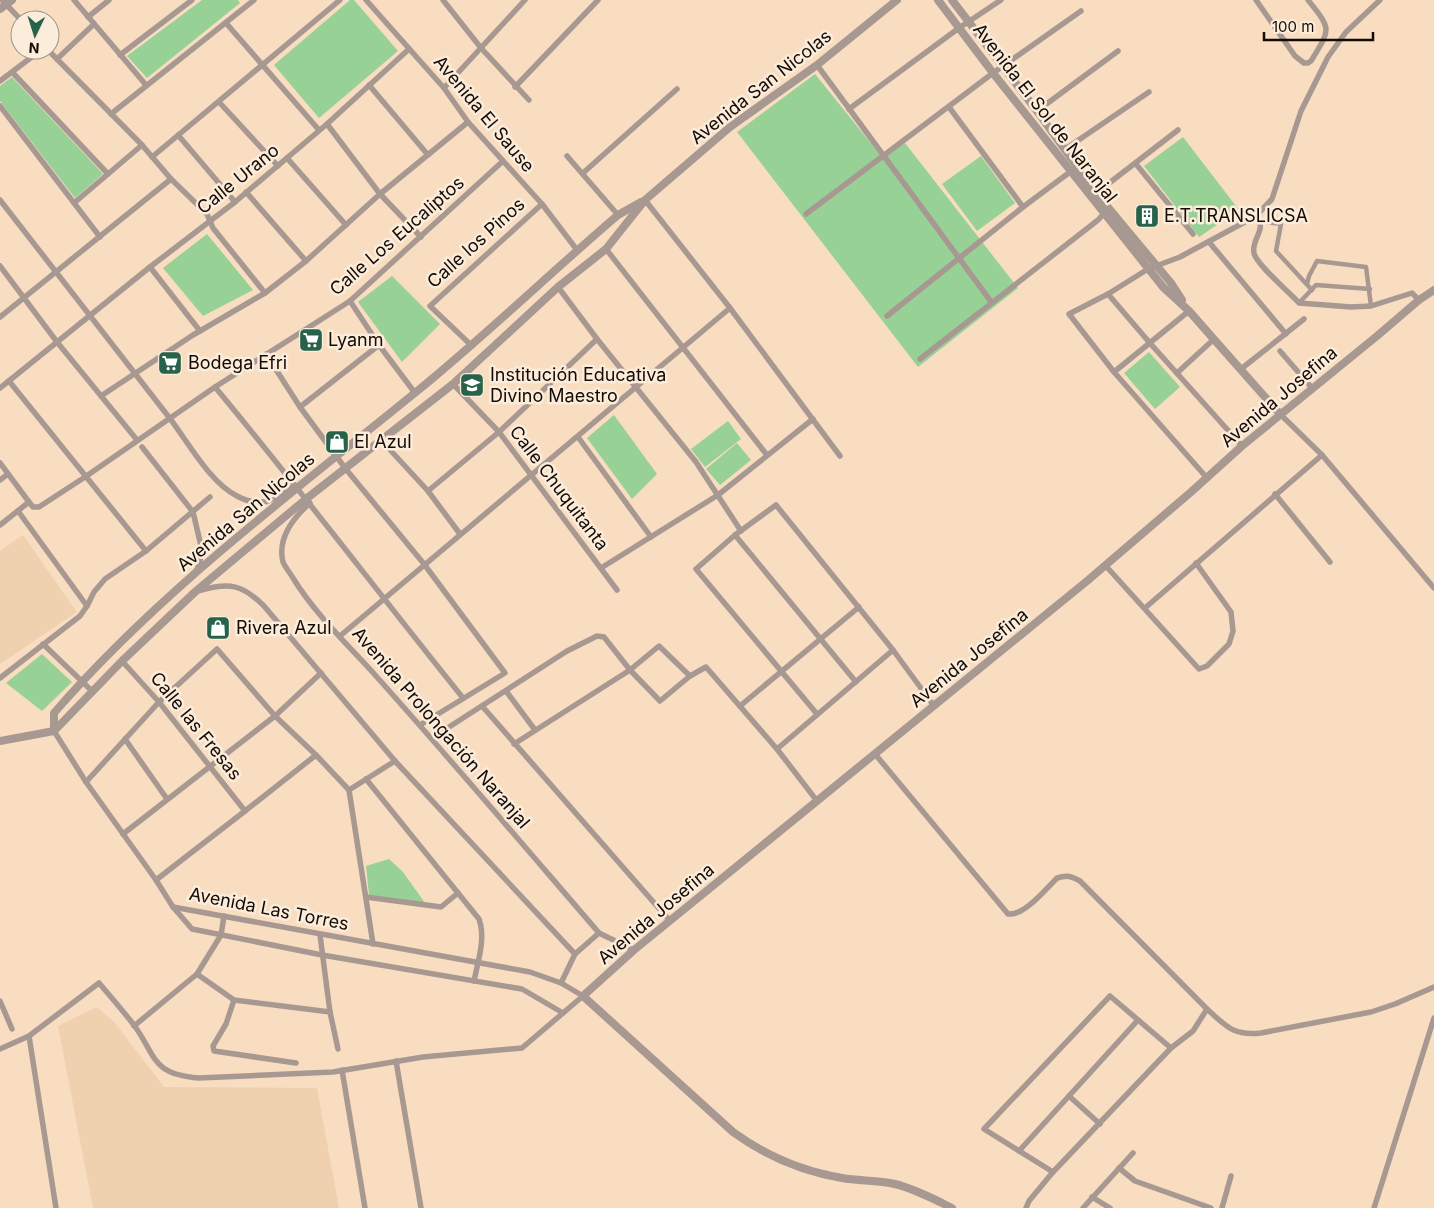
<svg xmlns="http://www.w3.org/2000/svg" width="1434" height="1208" font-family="Inter,sans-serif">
	<rect width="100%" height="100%" fill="#f8ddc1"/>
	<!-- built -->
	<g fill="#f0d1af">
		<path d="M23 535 77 612 0 664V551Z"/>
		<path d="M97 1007 115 1023 164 1087 317 1088 339 1208H93L58 1026Z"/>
	</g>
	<!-- green -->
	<g fill="#98d195">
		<path d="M202 0H238L240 3 147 78 127 56Z"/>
		<path d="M350 0H354L398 51 319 118 274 65Z"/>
		<path d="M815 74 882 157 905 143 1018 288 918 367 737 132Z"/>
		<path d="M12 77 103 174 75 198 0 101V86Z"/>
		<path d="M1183 137 1239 210 1199 237 1144 166Z"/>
		<path d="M981 156 1015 203 977 231 942 184Z"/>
		<path d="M207 234 253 290 203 316 163 268Z"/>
		<path d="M392 276 440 324 402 362 358 302Z"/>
		<path d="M1149 352 1180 387 1155 409 1124 373Z"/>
		<path d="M614 415 657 474 632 499 587 438Z"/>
		<path d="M728 421 741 439 705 467 691 449Z"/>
		<path d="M737 443 751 460 720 485 706 469Z"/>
		<path d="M42 654 72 682 42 711 6 683Z"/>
		<path d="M389 859 403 872 425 903 369 895 366 866Z"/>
	</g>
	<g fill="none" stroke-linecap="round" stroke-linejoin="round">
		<!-- pedestrian -->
		<g stroke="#a89892" stroke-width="4.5">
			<path d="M1260 221 1281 224 1276 251 1312 290"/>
			<path d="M1307 284 1309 276 1317 261 1366 267 1371 306"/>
			<path d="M1299 303 1316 285 1370 289"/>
		</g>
		<!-- minor -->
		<g stroke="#a89892" stroke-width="5.5">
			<path d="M2 0 21 20"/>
			<path d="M74 0 146 85"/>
			<path d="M366 0 444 88 468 122 542 204 577 250"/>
			<path d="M443 0 481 48 529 100"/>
			<path d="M1256 0 1295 56 1304 63H1308L1311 61C1331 28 1332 30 1308 0"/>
			<path d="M88 17 109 0"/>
			<path d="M226 23 319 130"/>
			<path d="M48 50 142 145 171 179 207 214 213 228 265 293"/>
			<path d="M120 55 192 0"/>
			<path d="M57 59 94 24"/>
			<path d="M817 65 992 303"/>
			<path d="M13 73 108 174"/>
			<path d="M0 81 41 50"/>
			<path d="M369 85 428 155"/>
			<path d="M515 87 598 0"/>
			<path d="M444 88 525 0"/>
			<path d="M219 102 278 166"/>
			<path d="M0 106 100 237"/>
			<path d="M949 107 1023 207"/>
			<path d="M849 109 959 28 1001 0"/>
			<path d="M1037 111 1118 51"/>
			<path d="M111 114 254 0"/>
			<path d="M327 124 380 194 421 237"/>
			<path d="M178 135 235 202"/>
			<path d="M1064 150 1149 92"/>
			<path d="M567 156 618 215"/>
			<path d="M152 157 340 0"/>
			<path d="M287 158 346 225"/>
			<path d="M1136 164 1193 234"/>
			<path d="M583 173 677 89"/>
			<path d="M246 192 306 261"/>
			<path d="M1095 194 1178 130"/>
			<path d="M0 200C56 272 112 344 168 416 187 440 209 482 237 496 261 509 277 500 295 485"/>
			<path d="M645 200 730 308 840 456"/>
			<path d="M74 203 142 145"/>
			<path d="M806 214 993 73 1081 11"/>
			<path d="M1256 216C1268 230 1251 238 1254 253 1255 263 1291 294 1299 303L1351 307 1371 306 1412 293 1419 300"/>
			<path d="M1209 242 1286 334"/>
			<path d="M606 249 767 455"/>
			<path d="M0 266 57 342 137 440"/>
			<path d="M150 267 200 331"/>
			<path d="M558 287 597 339 696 462 741 531"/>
			<path d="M1108 294 1149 342 1242 446"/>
			<path d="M350 301 379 345 415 393"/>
			<path d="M887 316 1023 207 1074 169"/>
			<path d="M0 317 171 179"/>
			<path d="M472 346 430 306 542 204"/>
			<path d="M1280 351 1312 388"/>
			<path d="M266 354 300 407 345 468 424 564 505 673 420 725"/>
			<path d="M920 359 1098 220 1107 210"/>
			<path d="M1241 369 1304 319"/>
			<path d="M1114 372 1189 311"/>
			<path d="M1177 373 1214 339"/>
			<path d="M9 381 146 551"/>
			<path d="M453 384 499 432 617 590"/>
			<path d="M215 387C300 489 380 595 463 698"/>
			<path d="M0 388 150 267 235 202 327 124 409 49"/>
			<path d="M101 396 193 335 265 293 306 261 380 194 468 122"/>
			<path d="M300 407 379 345"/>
			<path d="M1280 414 1322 455 1434 588"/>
			<path d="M578 437 651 537"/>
			<path d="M381 440 428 491 460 534"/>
			<path d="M142 447 193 512 201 546 200 563 196 571"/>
			<path d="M0 463 29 502 33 507H39L85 477 215 387 350 301 503 161"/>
			<path d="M1207 478 1114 372 1069 314 1108 294 1148 269 1180 257 1256 216 1272 199 1301 111 1328 57 1346 32 1380 0"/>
			<path d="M0 480 8 474"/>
			<path d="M428 491 499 432 597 339"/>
			<path d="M1275 494 1330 562"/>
			<path d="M310 503C293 518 277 538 283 562 285 567 290 573 293 578 315 614 348 645 376 676 452 761 525 847 599 933L634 950"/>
			<path d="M18 511 87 606"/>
			<path d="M0 525 29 502"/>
			<path d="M735 535 856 682"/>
			<path d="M1105 565 1199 669 1207 666 1229 644 1233 631 1231 612 1196 563"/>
			<path d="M601 568 718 495 813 419"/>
			<path d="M198 591C229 582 242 584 264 606L395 761 575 954"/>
			<path d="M1145 608 1322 455"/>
			<path d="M340 636 730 308"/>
			<path d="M43 644 92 691"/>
			<path d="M122 661 159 702 245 811"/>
			<path d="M0 678 80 616 87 606 94 592 105 579 146 551 210 497"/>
			<path d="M506 691 535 730"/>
			<path d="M482 706 670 921"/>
			<path d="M740 706 859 607"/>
			<path d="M817 714 696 569 735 535 776 505 893 650 934 706"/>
			<path d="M54 731 86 782 156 880 173 907 192 929 322 955 522 989 563 1013"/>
			<path d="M432 738 567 651 597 636 604 637 630 670 659 646 690 676"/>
			<path d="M125 739 167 799"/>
			<path d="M514 744 630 670 660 701 690 676 706 667 777 749 817 801"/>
			<path d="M777 749 893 650"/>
			<path d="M875 754 1008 914C1024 916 1045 890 1057 878 1067 875 1071 876 1080 881L1207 1009C1227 1027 1233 1036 1261 1033L1371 1012 1395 1004 1434 987"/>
			<path d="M366 779 479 919C486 938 478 961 474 981"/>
			<path d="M86 782 159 702 217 649 275 716 316 755 349 790 395 761"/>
			<path d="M349 790 373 944"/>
			<path d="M123 834 275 716 321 673"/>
			<path d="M156 880 245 811 316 755"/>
			<path d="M366 897 441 907 458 893"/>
			<path d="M320 935 330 1012 338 1049"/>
			<path d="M197 974 234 1000 330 1012"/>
			<path d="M561 983 575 954 599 933"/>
			<path d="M234 1000 226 1024 213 1046 214 1051 296 1063"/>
			<path d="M0 1001 12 1029"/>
			<path d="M134 1026 197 974 221 935 224 916"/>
			<path d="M29 1036 56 1208"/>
			<path d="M0 1049 29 1036 99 983C111 997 123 1011 134 1025 157 1057 151 1074 199 1078L333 1072 423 1057 522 1048 583 996 561 983 530 972 173 907"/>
			<path d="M396 1061 421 1208"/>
			<path d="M342 1070 365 1208"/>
			<path d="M1069 1096 1100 1124"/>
			<path d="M1019 1151 1138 1020"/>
			<path d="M1119 1168 1135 1181 1211 1208"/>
			<path d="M1053 1172 984 1129 1110 996 1171 1048"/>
			<path d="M1092 1197 1110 1208"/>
			<path d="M1026 1208 1029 1201 1053 1172 1171 1048 1193 1031 1207 1009"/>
			<path d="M1083 1208 1133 1153"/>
			<path d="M1222 1208 1231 1176"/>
			<path d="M1374 1208 1434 1018"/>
		</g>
		<!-- tertiary -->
		<g stroke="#a89892" stroke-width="8">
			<path d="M938 0 993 73 1163 287 1189 311 1280 414"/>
			<path d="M952 0 1037 111 1096 193 1171 283 1182 300"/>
			<path d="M0 9 12 0"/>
			<path d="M54 731V713C160 591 291 494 416 392 486 335 550 273 618 215L641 202"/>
			<path d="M0 741 54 731 122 661 196 591 306 499 453 384 558 287 606 249 645 200 730 127 817 65 897 0"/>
			<path d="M952 1208C934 1199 915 1189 895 1184 878 1180 859 1181 842 1178 801 1171 766 1156 733 1132L583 996 634 950 1087 581 1191 492 1242 446 1377 336 1419 300 1434 290"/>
		</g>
	</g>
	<!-- icons -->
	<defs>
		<symbol id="building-square" viewBox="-11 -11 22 22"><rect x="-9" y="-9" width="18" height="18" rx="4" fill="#28624b" stroke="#fcecdb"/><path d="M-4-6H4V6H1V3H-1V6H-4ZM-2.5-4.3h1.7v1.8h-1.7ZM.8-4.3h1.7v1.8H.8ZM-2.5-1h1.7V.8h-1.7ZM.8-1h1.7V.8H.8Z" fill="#fff"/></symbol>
		<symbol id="supermarket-square" viewBox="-11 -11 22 22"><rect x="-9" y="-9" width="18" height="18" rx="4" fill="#28624b" stroke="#fcecdb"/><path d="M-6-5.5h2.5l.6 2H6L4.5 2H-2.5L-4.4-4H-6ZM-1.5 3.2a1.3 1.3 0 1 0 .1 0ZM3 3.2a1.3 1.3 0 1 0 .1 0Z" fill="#fff"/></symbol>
		<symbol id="school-square" viewBox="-11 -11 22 22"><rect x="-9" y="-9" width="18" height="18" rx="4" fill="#28624b" stroke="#fcecdb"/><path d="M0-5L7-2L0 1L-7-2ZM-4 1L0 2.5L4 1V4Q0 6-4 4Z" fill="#fff"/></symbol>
		<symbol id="shop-square" viewBox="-11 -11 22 22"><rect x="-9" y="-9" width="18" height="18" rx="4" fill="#28624b" stroke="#fcecdb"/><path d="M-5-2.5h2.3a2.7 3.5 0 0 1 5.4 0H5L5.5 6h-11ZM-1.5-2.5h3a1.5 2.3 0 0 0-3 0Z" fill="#fff"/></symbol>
	</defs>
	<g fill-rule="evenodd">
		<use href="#building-square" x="1133" y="202" width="28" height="28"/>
		<use href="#supermarket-square" x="297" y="326" width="28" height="28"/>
		<use href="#supermarket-square" x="156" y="349" width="28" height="28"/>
		<use href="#school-square" x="458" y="371" width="28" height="28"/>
		<use href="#shop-square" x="323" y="428" width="28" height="28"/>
		<use href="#shop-square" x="204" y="614" width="28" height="28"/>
	</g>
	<g text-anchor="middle" stroke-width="5" stroke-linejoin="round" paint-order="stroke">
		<!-- street labels -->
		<g font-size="18" fill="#140b03" stroke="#fcecdb">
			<text transform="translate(761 87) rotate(-38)" y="6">Avenida San Nicolas</text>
			<text transform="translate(1045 113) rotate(52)" y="6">Avenida El Sol de Naranjal</text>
			<text transform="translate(484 114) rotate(50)" y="6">Avenida El Sause</text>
			<text transform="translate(238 179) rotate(-39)" y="6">Calle Urano</text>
			<text transform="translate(397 236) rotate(-41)" y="6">Calle Los Eucaliptos</text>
			<text transform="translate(476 243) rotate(-42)" y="6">Calle los Pinos</text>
			<text transform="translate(1279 397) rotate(-40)" y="6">Avenida Josefina</text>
			<text transform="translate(559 488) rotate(53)" y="6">Calle Chuquitanta</text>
			<text transform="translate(246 512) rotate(-40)" y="6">Avenida San Nicolas</text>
			<text transform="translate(969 658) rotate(-39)" y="6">Avenida Josefina</text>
			<text transform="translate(196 726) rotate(51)" y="6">Calle las Fresas</text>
			<text transform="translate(441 728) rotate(49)" y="6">Avenida Prolongación Naranjal</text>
			<text transform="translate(269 909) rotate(11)" y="6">Avenida Las Torres</text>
			<text transform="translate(656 914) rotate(-40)" y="6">Avenida Josefina</text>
		</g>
		<!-- poi labels -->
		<g font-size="18" fill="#140b03" stroke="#fcecdb" text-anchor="start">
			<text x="1164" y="222">E.T.TRANSLICSA</text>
			<text x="328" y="346">Lyanm</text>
			<text x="188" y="369">Bodega Efri</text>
			<text x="490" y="381">Institución Educativa<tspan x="490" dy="21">Divino Maestro</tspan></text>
			<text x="354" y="448">El Azul</text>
			<text x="236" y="634">Rivera Azul</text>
		</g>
	</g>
	<!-- north arrow -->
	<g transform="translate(35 35) rotate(184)"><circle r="24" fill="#fcecdb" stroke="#9f9285"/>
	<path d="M0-4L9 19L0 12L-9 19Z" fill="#28624b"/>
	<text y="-8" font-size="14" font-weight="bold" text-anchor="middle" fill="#140b03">N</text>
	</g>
	<!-- scale -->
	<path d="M1264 32v8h109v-8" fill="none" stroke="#140b03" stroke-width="2.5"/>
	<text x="1272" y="32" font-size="15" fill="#140b03" stroke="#fcecdb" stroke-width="4" paint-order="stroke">100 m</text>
</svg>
